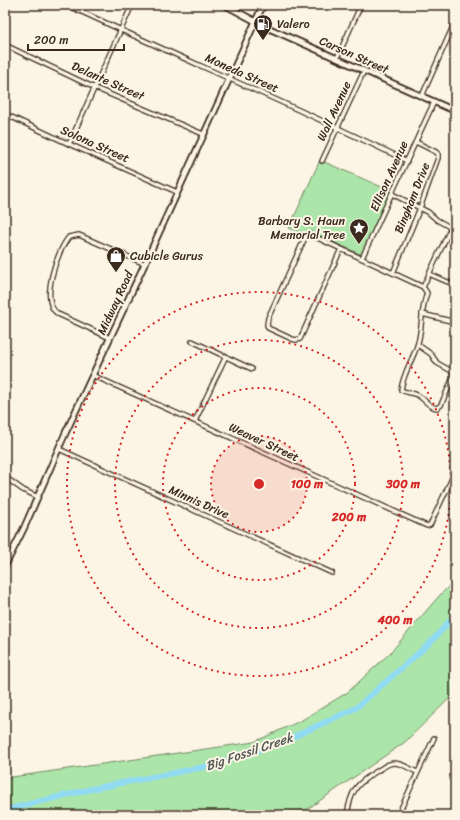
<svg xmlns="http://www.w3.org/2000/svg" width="460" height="820" font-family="Sriracha,sans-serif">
	<rect width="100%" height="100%" fill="#fcf5e5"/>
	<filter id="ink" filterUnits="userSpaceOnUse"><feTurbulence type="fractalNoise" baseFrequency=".025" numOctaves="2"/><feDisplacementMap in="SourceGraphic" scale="8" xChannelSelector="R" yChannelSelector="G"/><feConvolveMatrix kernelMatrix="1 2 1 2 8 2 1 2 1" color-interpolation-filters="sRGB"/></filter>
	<g filter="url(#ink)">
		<!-- green -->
		<g fill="#ace5a9" stroke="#748864">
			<path d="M320 160 391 191 362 255 312 232 305 235 289 228Z"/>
			<path d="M455 580V693L405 742 350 780 306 810 277 815H5V778L254 742 302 720 348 692 390 653 439 596Z"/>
		</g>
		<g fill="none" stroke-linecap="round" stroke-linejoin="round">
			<!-- river -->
			<path stroke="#91dbf2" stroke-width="6" d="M5 810 91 789 204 767 278 744 356 708 431 642 455 615"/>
			<defs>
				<g id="street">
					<path d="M67 5C180 58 295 106 407 161"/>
					<path d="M5 45 95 88 203 134"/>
					<path d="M337 58 361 5"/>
					<path d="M422 96 455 22"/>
					<path d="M5 114 69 144 177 192"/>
					<path d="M69 144 132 5"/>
					<path d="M322 161 364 71"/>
					<path d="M392 194 428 212 437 220 455 230"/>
					<path d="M341 249 300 339 296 340 292 339 268 328 267 325 268 318 304 240 306 236 309 234 423 287"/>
					<path d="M362 258 434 102"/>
					<path d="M393 273 420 208 438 158V154L436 152 416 142"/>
					<path d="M429 274 455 285"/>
					<path d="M423 287 427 293C420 311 423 329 417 346 412 361 403 374 401 390 406 393 413 392 419 396 425 400 430 408 437 408L441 405 455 373"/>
					<path d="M423 287 455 219"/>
					<path d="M422 314 455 322"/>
					<path d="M110 338 58 314C39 302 57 251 69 237L79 235 145 264"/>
					<path d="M192 341 252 369"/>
					<path d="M418 345 431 354 437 363 455 373"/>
					<path d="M92 375 427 526 430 525 455 472"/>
					<path d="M195 421 226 356"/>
					<path d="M59 449 332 573"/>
					<path d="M5 477 23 490 38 497"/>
					<path d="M347 815C351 790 356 784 377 771 382 768 388 763 394 763 402 763 410 769 417 772"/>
					<path d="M398 815 434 738"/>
					<path d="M454 815 455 814"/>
				</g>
				<g id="secondary">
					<path d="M225 5 266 27 455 111"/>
					<path d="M5 566 24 528 65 434 147 259 263 5"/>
				</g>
			</defs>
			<!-- street casing -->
			<use href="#street" stroke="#3b2a1e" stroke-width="6"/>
			<!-- secondary casing -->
			<use href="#secondary" stroke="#3b2a1e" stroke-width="8"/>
			<!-- street -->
			<use href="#street" stroke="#fcf5e5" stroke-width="3.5"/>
			<!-- secondary -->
			<use href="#secondary" stroke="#fcf5e5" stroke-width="4.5"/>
		</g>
	</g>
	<!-- distance rings -->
	<circle cx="259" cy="484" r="48" fill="#d62828" fill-opacity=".12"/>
	<g fill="none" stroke="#d62828" stroke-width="2" stroke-dasharray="2 4">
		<circle cx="259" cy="484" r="48"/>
		<circle cx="259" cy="484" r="96"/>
		<circle cx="259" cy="484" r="144"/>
		<circle cx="259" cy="484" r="192"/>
	</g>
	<!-- icons -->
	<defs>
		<symbol id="fuel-pin" viewBox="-11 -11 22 30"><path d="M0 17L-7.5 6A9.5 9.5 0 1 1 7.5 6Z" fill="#3b2a1e" stroke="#fcf5e5"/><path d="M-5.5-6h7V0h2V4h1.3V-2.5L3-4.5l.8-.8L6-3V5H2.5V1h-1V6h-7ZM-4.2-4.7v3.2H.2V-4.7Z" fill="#fff"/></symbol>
		<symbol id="sight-pin" viewBox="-11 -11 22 30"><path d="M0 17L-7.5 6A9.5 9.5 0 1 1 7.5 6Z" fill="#3b2a1e" stroke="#fcf5e5"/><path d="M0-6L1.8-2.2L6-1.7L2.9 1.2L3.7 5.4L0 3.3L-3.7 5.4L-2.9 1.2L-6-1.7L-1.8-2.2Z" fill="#fff"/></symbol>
		<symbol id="shop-pin" viewBox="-11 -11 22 30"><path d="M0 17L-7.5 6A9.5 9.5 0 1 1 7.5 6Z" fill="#3b2a1e" stroke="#fcf5e5"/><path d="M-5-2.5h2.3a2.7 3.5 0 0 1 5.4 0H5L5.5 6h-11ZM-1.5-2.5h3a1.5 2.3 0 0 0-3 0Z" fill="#fff"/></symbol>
	</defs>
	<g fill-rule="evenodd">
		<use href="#fuel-pin" x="252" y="13" width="22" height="30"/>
		<use href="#sight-pin" x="348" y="217" width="22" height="30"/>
		<use href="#shop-pin" x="105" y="245" width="22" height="30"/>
	</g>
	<g text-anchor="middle" stroke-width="4" stroke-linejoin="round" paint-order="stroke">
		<!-- poi labels -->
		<g font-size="12" fill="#3b2a1e" stroke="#fcf5e5" text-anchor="start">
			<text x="277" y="28">Valero</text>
			<text x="345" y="225" text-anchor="end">Barbary S. Haun<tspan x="345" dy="14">Memorial Tree</tspan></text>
			<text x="130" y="260">Cubicle Gurus</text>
		</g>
		<!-- street labels -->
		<g font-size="12" fill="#3b2a1e" stroke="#fcf5e5">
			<text transform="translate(354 55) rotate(24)" y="4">Carson Street</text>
			<text transform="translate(242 73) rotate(24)" y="4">Moneda Street</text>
			<text transform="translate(108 81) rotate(24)" y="4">Delante Street</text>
			<text transform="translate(334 111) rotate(-65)" y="4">Wall Avenue</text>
			<text transform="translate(95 144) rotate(24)" y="4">Solona Street</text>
			<text transform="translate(389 176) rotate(-66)" y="4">Ellison Avenue</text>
			<text transform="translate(412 198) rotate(-68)" y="4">Bingham Drive</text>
			<text transform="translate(115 303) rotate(-65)" y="4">Midway Road</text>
			<text transform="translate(264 442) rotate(25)" y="4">Weaver Street</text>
			<text transform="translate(199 502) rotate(24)" y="4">Minnis Drive</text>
		</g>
		<!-- water labels -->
		<g font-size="13" font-style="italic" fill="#505653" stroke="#fcf5e5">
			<text transform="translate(249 751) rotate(-19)" y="5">Big Fossil Creek</text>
		</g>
	</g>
	<circle cx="259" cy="484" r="6" fill="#d62828" stroke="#fcf5e5" stroke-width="2"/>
	<g font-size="12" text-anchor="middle" font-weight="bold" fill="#d62828" stroke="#fcf5e5" stroke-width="4" stroke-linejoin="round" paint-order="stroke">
		<text x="307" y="488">100 m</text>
		<text x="403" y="488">300 m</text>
		<text x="349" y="521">200 m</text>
		<text x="395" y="624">400 m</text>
	</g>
	<!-- margin -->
	<rect width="460" height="820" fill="none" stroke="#fcf5e5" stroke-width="20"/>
	<rect x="10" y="10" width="440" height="800" fill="none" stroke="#3b2a1e" stroke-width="1.5" filter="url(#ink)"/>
	<!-- scale -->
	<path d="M28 44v6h96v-6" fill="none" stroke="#3b2a1e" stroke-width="2"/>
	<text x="34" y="44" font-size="12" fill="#3b2a1e" stroke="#fcf5e5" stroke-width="3" paint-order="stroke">200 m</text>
</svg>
